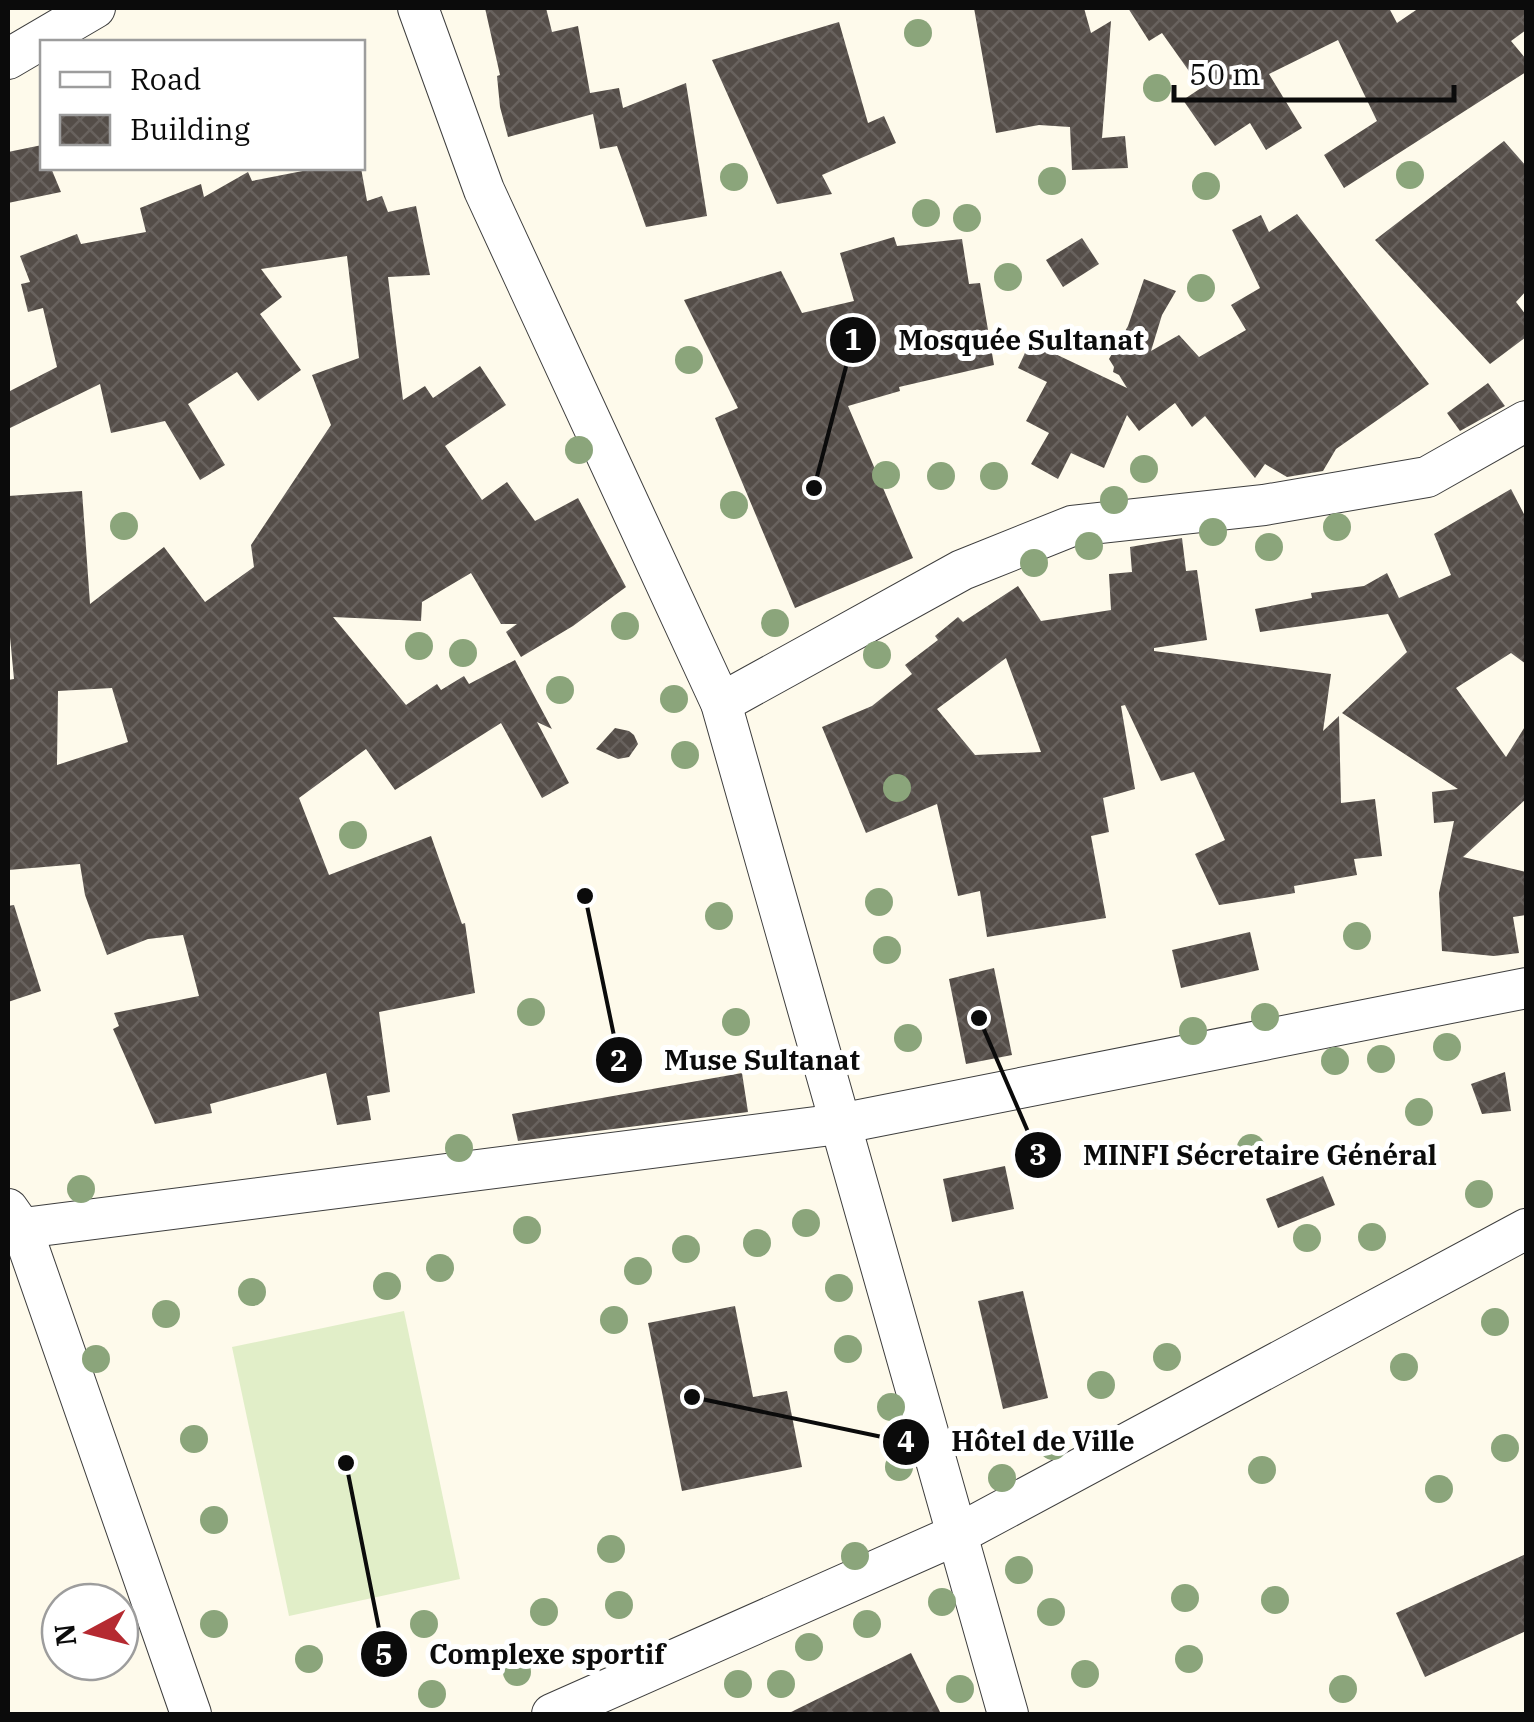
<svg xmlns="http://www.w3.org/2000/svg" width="1534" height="1722" font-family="'IBM Plex Serif',serif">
	<defs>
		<pattern id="building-cross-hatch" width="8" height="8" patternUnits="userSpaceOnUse" patternTransform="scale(2.5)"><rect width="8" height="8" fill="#544d48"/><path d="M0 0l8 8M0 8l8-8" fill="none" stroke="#68625e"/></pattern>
	</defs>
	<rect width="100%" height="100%" fill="#fefaeb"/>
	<!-- pitch -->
	<path fill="#e1eec8" d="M404 1311 460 1579 289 1616 232 1347Z"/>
	<!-- building -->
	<g fill="url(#building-cross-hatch)" fill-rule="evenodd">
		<path d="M485 8H546L552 32 578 26 590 93 619 88 623 108 686 83 707 216 646 227 617 146 600 149 593 114 508 137 500 107 497 76 500 75Z"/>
		<path d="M974 8H1084L1091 33 1111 21 1102 138 1125 136 1128 168 1072 170 1070 127 1039 125 996 133Z"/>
		<path d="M1128 8H1389L1397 23 1419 8H1526V30L1511 41 1526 59V72L1344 188 1324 155 1377 121 1338 40 1269 74 1302 128 1266 150 1250 123 1215 146 1183 100 1201 88 1162 33 1149 41Z"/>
		<path d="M839 22 868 123 884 116 896 143 822 175 832 194 777 204 712 60Z"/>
		<path d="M1504 141 1526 166V291L1516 302 1526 315V337L1490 364 1375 240Z"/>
		<path d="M42 145V168H51L61 192 8 203V152Z"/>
		<path d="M318 168H361L367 201 382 196 388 212 416 206 430 275 388 277 403 400 425 386 433 398 480 366 506 405 445 446 482 500 507 482 535 521 578 498 626 587 573 626 521 657 506 632 517 624H501L471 573 422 602 421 621 333 617 406 705 437 684 441 690 464 676 469 684 515 660 552 729 537 722 569 783 542 798 501 723 395 790 366 749 299 798 329 875 431 836 462 924 465 923 475 993 379 1012 390 1092 367 1096 371 1120 337 1125 326 1073 210 1104 212 1113 155 1124 113 1029 119 1026 114 1013 199 996 183 935 148 939 107 955 85 895 80 864 8 870V680L14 679 8 616V496L82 491 90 604 164 547 205 602 254 567 251 545 331 425 312 375 359 358 347 256 261 269 282 297 260 314 301 370 258 401 237 372 188 404 225 465 200 480 165 421 111 433 100 384 8 429V392L57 367 43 308 28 312 21 284 30 282 20 256 77 234 81 244 146 232 140 208 201 184 204 197 248 172 252 181ZM112 688 128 742 57 765 58 691Z"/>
		<path d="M1297 214 1429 384 1336 449 1323 471 1287 477 1265 464 1255 478 1205 416 1192 427 1175 403 1139 431 1127 415 1104 468 1071 453 1058 479 1031 464 1049 433 1026 421 1047 382 1018 368 1030 342 1127 388 1119 375 1113 372 1114 367 1109 359 1128 326 1144 279 1176 291 1162 315 1151 351 1179 335 1199 357 1246 330 1231 305 1260 288 1232 230 1261 215 1269 232Z"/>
		<path d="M894 237 897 246 962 239 969 284 980 283 994 365 899 387 900 391 848 406 913 558 795 608 715 418 738 408 684 300 781 271 802 313 854 301 840 253Z"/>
		<path d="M1082 238 1099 264 1063 287 1046 260Z"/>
		<path d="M1488 383 1505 406 1460 431 1447 413Z"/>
		<path d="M1511 489 1526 518V664L1511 653 1456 688 1506 757 1526 725V799L1463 857 1526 872V915L1513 917 1519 953 1494 956 1442 951 1439 893 1454 821 1434 823 1432 792 1458 789 1342 713 1407 652 1388 614 1260 632 1255 609 1312 598 1311 593 1364 586 1387 573 1399 598 1451 575 1434 534Z"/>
		<path d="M1182 538 1186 571 1197 570 1207 640 1154 648V651L1331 674 1323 731 1339 716 1341 803 1375 799 1382 856 1354 859 1357 875 1294 886 1295 893 1219 905 1195 854 1225 840 1194 772 1161 781 1125 705 1121 706 1135 789 1103 798 1109 832 1091 836 1106 918 987 937 980 891 958 896 937 804 866 833 822 727 872 706 912 674 905 665 938 640 935 636 958 617 963 622 1018 586 1041 621 1111 610 1109 574 1132 572 1130 547ZM1006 658 1041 752 975 755 937 709Z"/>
		<path d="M615 728 629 731 634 735 638 744 629 757 618 759 596 749Z"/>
		<path d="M14 905 41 991 8 1002V906Z"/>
		<path d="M1250 932 1259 970 1181 988 1172 950Z"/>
		<path d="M994 968 1012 1055 966 1064 949 979Z"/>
		<path d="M1505 1072 1511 1111 1482 1114 1471 1084Z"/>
		<path d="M742 1073 748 1112 518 1141 512 1114Z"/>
		<path d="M1005 1166 1014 1209 952 1222 943 1179Z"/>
		<path d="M1323 1176 1335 1205 1278 1228 1266 1199Z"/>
		<path d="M1023 1291 1048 1398 1003 1409 978 1301Z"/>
		<path d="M735 1306 753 1397 787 1391 802 1467 682 1491 648 1323Z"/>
		<path d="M1526 1554V1631L1425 1677 1396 1613Z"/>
		<path d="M911 1653 941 1714H787Z"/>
	</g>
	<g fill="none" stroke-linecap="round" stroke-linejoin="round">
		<defs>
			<g id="minor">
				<path d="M418 8 484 190 721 703 1008 1714"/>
				<path d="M8 59 95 8"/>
				<path d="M721 703 962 570 1072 526 1264 505 1427 477 1526 421"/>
				<path d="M8 1209 22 1229 191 1714"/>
				<path d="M8 1230 839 1124 1526 988"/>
				<path d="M552 1714 958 1534 1526 1229"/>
			</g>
		</defs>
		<!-- minor casing -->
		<use href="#minor" stroke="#3e3e3e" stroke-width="42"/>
		<!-- minor -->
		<use href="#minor" stroke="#fff" stroke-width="40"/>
	</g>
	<!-- trees -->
	<g fill="#8ba57b">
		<circle cx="918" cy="33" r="14"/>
		<circle cx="1157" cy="88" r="14"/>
		<circle cx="1410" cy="175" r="14"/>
		<circle cx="734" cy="177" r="14"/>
		<circle cx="1052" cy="181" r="14"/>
		<circle cx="1206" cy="186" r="14"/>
		<circle cx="926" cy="213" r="14"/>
		<circle cx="967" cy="218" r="14"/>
		<circle cx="1008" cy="277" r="14"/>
		<circle cx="1201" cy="288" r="14"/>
		<circle cx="689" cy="360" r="14"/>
		<circle cx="579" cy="450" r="14"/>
		<circle cx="1144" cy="469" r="14"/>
		<circle cx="886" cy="475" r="14"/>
		<circle cx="941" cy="476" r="14"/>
		<circle cx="994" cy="476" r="14"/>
		<circle cx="1114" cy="500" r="14"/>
		<circle cx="734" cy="505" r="14"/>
		<circle cx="124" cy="526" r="14"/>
		<circle cx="1337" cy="527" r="14"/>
		<circle cx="1213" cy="532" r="14"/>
		<circle cx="1089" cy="546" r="14"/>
		<circle cx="1269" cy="547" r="14"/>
		<circle cx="1034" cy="563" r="14"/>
		<circle cx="775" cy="623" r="14"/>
		<circle cx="625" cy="626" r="14"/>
		<circle cx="419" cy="646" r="14"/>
		<circle cx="463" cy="653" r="14"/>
		<circle cx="877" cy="655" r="14"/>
		<circle cx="560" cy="690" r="14"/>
		<circle cx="674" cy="699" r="14"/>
		<circle cx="685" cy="755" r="14"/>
		<circle cx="897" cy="788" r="14"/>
		<circle cx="353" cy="835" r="14"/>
		<circle cx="879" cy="902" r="14"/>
		<circle cx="719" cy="916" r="14"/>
		<circle cx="1357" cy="936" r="14"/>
		<circle cx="887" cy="950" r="14"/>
		<circle cx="531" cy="1012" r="14"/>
		<circle cx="1265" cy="1017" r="14"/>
		<circle cx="736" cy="1022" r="14"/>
		<circle cx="1193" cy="1031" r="14"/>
		<circle cx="908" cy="1038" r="14"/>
		<circle cx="1447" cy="1047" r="14"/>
		<circle cx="1381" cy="1059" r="14"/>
		<circle cx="1335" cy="1061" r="14"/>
		<circle cx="1419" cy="1112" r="14"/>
		<circle cx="459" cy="1148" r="14"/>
		<circle cx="1251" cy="1148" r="14"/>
		<circle cx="81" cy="1189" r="14"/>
		<circle cx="1479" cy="1194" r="14"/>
		<circle cx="806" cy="1223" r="14"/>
		<circle cx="527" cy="1230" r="14"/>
		<circle cx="1372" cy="1237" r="14"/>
		<circle cx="1307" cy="1238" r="14"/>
		<circle cx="757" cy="1243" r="14"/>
		<circle cx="686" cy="1249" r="14"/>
		<circle cx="440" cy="1268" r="14"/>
		<circle cx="638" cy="1271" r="14"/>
		<circle cx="387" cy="1286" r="14"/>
		<circle cx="839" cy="1288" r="14"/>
		<circle cx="252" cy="1292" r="14"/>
		<circle cx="166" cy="1314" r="14"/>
		<circle cx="614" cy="1320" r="14"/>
		<circle cx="1495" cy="1322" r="14"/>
		<circle cx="848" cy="1349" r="14"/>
		<circle cx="1167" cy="1357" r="14"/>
		<circle cx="96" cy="1359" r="14"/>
		<circle cx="1404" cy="1367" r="14"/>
		<circle cx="1101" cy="1385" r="14"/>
		<circle cx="891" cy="1407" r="14"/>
		<circle cx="194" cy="1439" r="14"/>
		<circle cx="1053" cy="1446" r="14"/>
		<circle cx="1505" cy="1448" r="14"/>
		<circle cx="899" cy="1467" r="14"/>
		<circle cx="1262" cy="1470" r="14"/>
		<circle cx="1002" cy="1478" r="14"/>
		<circle cx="1439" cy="1489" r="14"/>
		<circle cx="214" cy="1520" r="14"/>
		<circle cx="611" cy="1549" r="14"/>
		<circle cx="855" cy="1556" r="14"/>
		<circle cx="1019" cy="1570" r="14"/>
		<circle cx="1185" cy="1598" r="14"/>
		<circle cx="1275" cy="1600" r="14"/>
		<circle cx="942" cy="1602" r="14"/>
		<circle cx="619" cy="1605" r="14"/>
		<circle cx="544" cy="1612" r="14"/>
		<circle cx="1051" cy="1612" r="14"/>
		<circle cx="214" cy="1624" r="14"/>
		<circle cx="424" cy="1624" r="14"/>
		<circle cx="867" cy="1624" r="14"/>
		<circle cx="809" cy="1647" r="14"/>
		<circle cx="309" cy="1659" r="14"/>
		<circle cx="1189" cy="1659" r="14"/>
		<circle cx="517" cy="1672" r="14"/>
		<circle cx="1085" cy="1674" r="14"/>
		<circle cx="738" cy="1684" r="14"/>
		<circle cx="781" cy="1684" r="14"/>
		<circle cx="960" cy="1689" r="14"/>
		<circle cx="1343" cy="1689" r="14"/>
		<circle cx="432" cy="1694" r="14"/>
	</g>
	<!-- callouts -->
	<path fill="none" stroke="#0b0b0b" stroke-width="4" d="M814 488L853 340M585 896L619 1060M979 1018L1038 1155M692 1397L906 1442M346 1463L384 1654"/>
	<g fill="#0b0b0b" stroke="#fff" stroke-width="4">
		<circle cx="814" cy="488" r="10"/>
		<circle cx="585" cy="896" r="10"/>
		<circle cx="979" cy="1018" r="10"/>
		<circle cx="692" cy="1397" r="10"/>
		<circle cx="346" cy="1463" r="10"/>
		<circle cx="853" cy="340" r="25"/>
		<circle cx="619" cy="1060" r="25"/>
		<circle cx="1038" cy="1155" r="25"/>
		<circle cx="906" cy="1442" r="25"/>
		<circle cx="384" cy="1654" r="25"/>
	</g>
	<g font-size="30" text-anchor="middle" font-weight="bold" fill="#fff">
		<text x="853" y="350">1</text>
		<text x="619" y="1071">2</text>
		<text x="1038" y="1165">3</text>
		<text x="906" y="1452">4</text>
		<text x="384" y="1665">5</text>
	</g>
	<g font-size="28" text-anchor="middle" font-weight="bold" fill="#0b0b0b" stroke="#fff" stroke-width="10" stroke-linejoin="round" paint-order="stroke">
		<text x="1021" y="350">Mosquée Sultanat</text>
		<text x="762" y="1070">Muse Sultanat</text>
		<text x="1260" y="1165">MINFI Sécretaire Général</text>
		<text x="1043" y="1451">Hôtel de Ville</text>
		<text x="547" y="1664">Complexe sportif</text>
	</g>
	<!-- border -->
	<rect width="1534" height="1722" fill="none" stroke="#0b0b0b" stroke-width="20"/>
	<!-- legend -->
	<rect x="40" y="40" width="325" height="130" fill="#ffffff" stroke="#9d9d9d" stroke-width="2.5"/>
	<rect x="60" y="72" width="50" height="15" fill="#ffffff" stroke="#9d9d9d" stroke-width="2.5"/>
	<text x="130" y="90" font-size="30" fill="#0b0b0b">Road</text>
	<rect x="60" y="115" width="50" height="30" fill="url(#building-cross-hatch)" stroke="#9d9d9d" stroke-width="2.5"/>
	<text x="130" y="140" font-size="30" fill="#0b0b0b">Building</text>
	<!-- north arrow -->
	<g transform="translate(90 1632) rotate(263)"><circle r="48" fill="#ffffff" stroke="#9d9d9d" stroke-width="2.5"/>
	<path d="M0-8L18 38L0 25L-18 38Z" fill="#b52a31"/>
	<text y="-15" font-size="28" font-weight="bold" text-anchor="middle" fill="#0b0b0b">N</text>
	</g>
	<!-- scale -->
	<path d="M1174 85v15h280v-15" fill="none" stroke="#0b0b0b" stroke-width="5"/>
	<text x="1189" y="85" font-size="30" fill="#0b0b0b" stroke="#ffffff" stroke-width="8" paint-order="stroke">50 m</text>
</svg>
